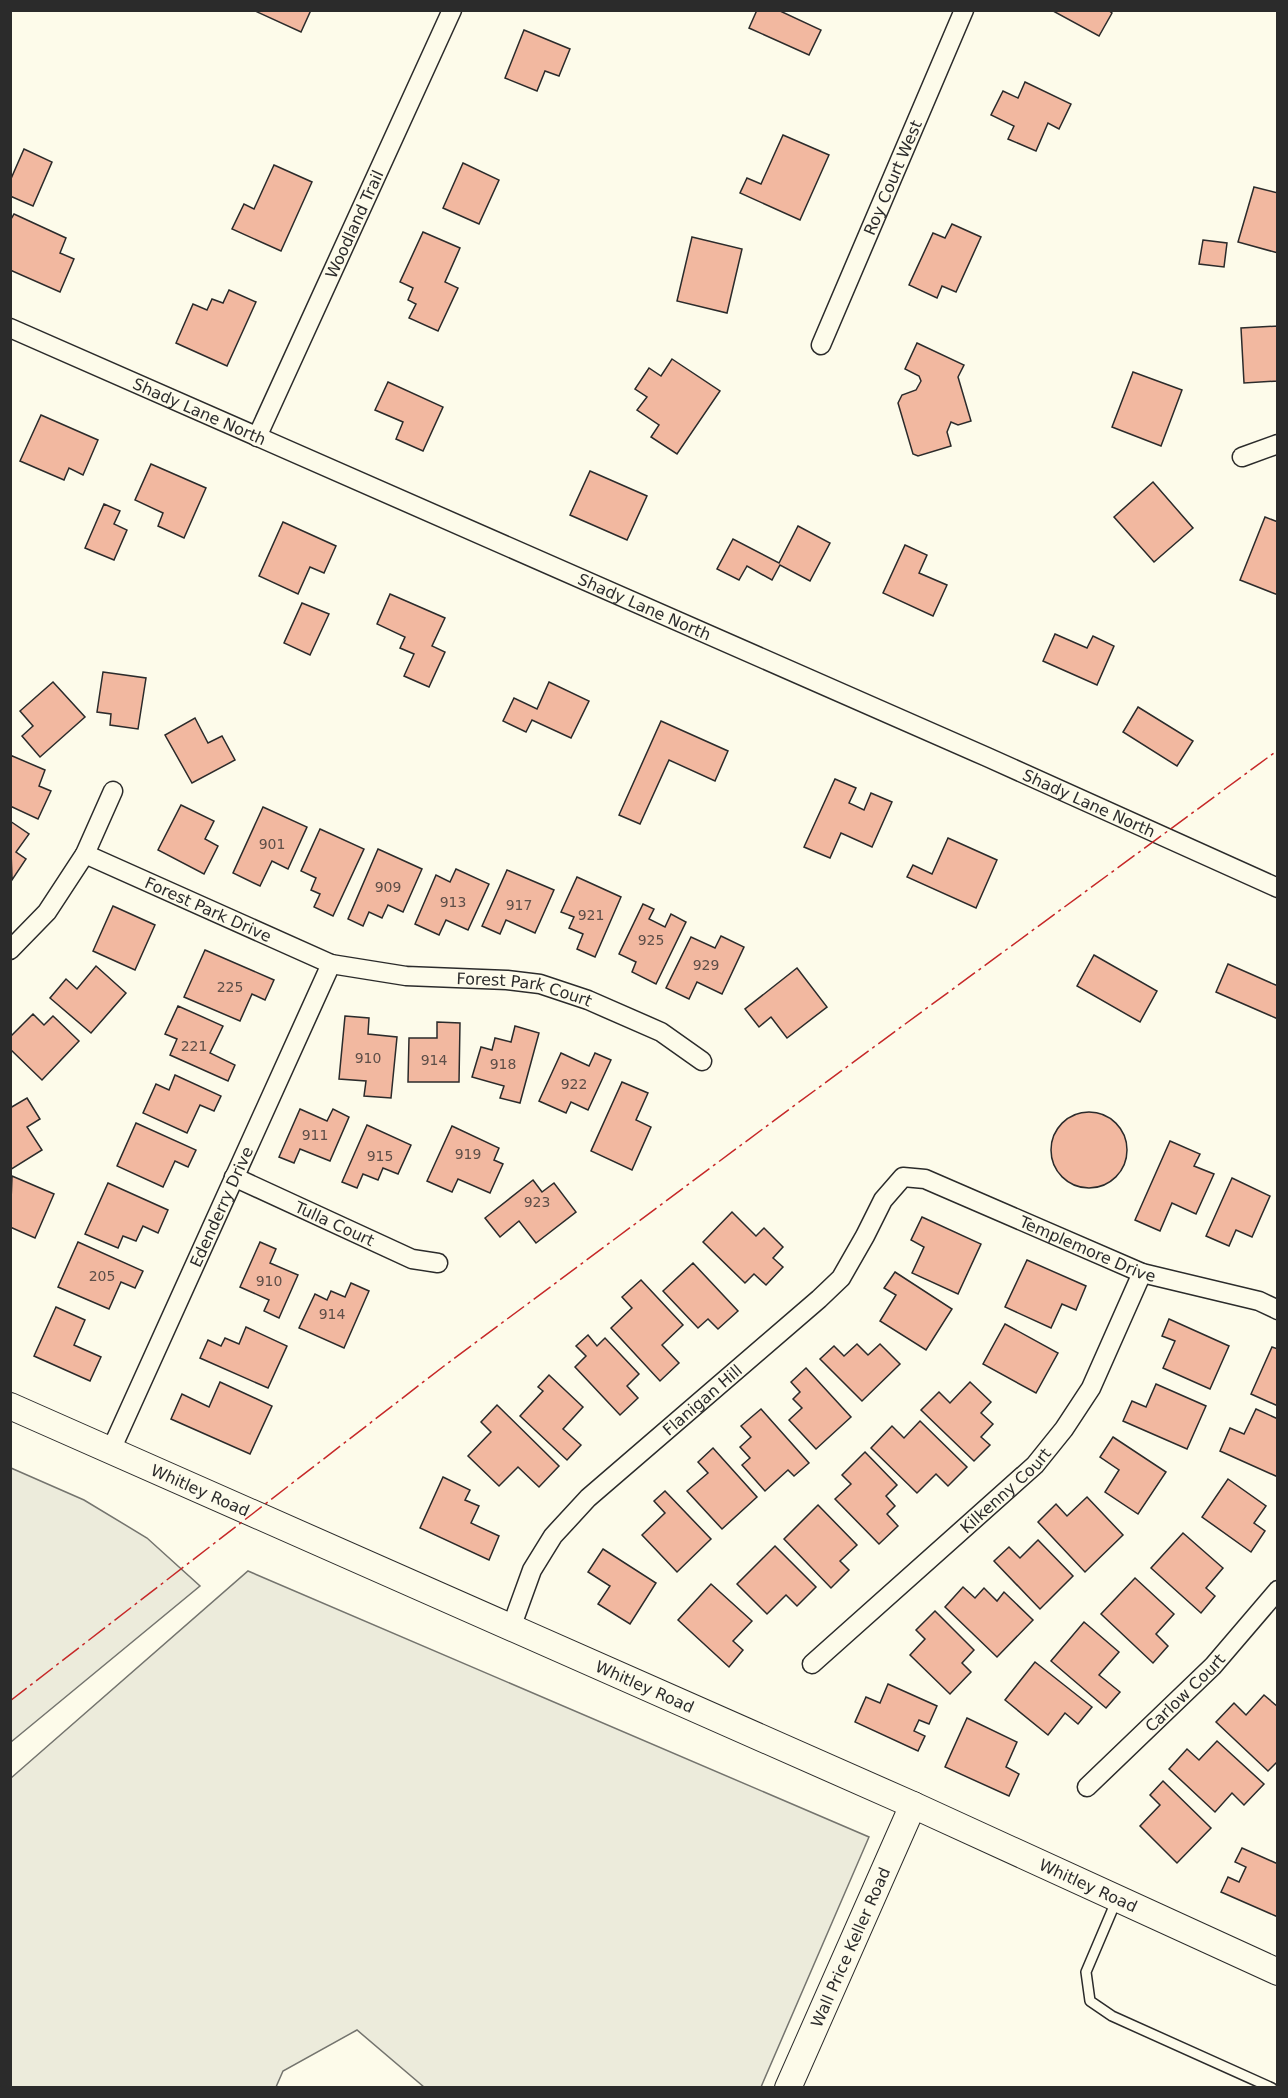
<svg xmlns="http://www.w3.org/2000/svg" width="1288" height="2098" font-family="'DejaVu Sans',sans-serif">
	<rect width="100%" height="100%" fill="#fdfbea"/>
	<!-- green -->
	<g fill="#ecebdb" stroke="#74746e" stroke-width="1.5">
		<path d="M11 1468 84 1500 147 1538 200 1586 11 1742Z"/>
		<path d="M248 1571 869 1837 761 2087H424L357 2030 283 2071 276 2087H11V1778Z"/>
	</g>
	<!-- building -->
	<g fill="#f2b8a0" stroke="#2b2b2b" stroke-width="1.5">
		<path d="M253 10H311L301 32Z"/>
		<path d="M757 10H778L821 30 809 55 749 28Z"/>
		<path d="M1108 10 1112 13 1099 36 1053 11Z"/>
		<path d="M524 30 570 49 559 76 545 71 537 91 505 78Z"/>
		<path d="M1025 82 1071 104 1059 129 1048 123 1036 151 1008 139 1014 126 991 115 1003 91 1018 98Z"/>
		<path d="M783 135 829 155 800 220 740 193 747 178 761 184Z"/>
		<path d="M24 149 52 162 33 206 10 196V181Z"/>
		<path d="M463 163 499 180 479 224 443 208Z"/>
		<path d="M274 165 312 182 281 251 232 229 244 204 254 209Z"/>
		<path d="M1254 187 1278 193V253L1238 242Z"/>
		<path d="M14 214 66 238 60 253 74 259 60 292 10 270V221Z"/>
		<path d="M952 224 981 237 956 292 942 286 937 298 909 285 933 233 945 238Z"/>
		<path d="M423 232 460 248 445 282 458 288 438 331 409 318 416 304 408 300 413 288 400 282Z"/>
		<path d="M692 237 742 249 727 313 677 301Z"/>
		<path d="M1203 240 1227 243 1224 267 1199 264Z"/>
		<path d="M229 290 256 302 227 366 176 343 193 304 207 310 212 299 223 303Z"/>
		<path d="M1278 326V381L1244 383 1241 328Z"/>
		<path d="M917 343 964 365 958 377 971 421 958 425 951 422 947 432 951 446 918 456 913 454 898 403 902 395 916 390 921 381 919 376 905 369Z"/>
		<path d="M672 359 720 391 677 454 651 437 659 425 637 410 647 397 635 389 649 368 661 376Z"/>
		<path d="M1133 372 1182 390 1161 446 1112 427Z"/>
		<path d="M388 382 443 407 423 451 396 439 403 422 375 410Z"/>
		<path d="M41 415 98 440 83 475 69 468 64 480 20 461Z"/>
		<path d="M151 464 206 488 184 538 158 526 163 513 135 500Z"/>
		<path d="M590 471 647 496 627 540 570 515Z"/>
		<path d="M1153 482 1193 528 1154 562 1114 517Z"/>
		<path d="M104 504 120 511 114 524 127 530 114 560 85 548Z"/>
		<path d="M1265 517 1278 522V595L1240 580Z"/>
		<path d="M283 522 336 546 324 573 310 567 298 594 259 576Z"/>
		<path d="M798 526 830 543 810 581 780 565 772 580 747 566 739 580 717 569 733 539 779 563Z"/>
		<path d="M905 545 927 555 919 573 947 585 933 616 883 593Z"/>
		<path d="M390 594 445 618 432 646 445 652 429 687 404 676 414 654 400 648 405 637 377 624Z"/>
		<path d="M302 603 329 614 310 655 284 643Z"/>
		<path d="M1055 634 1087 648 1093 636 1114 646 1097 685 1043 661Z"/>
		<path d="M103 672 146 678 138 729 110 725 111 714 97 712Z"/>
		<path d="M53 682 85 717 40 757 22 736 33 726 20 711Z"/>
		<path d="M549 682 589 701 571 738 532 720 526 732 503 721 514 698 537 709Z"/>
		<path d="M1138 707 1193 741 1177 766 1123 732Z"/>
		<path d="M195 718 208 743 222 736 235 760 192 783 165 735Z"/>
		<path d="M661 721 728 751 715 781 669 760 640 824 619 815Z"/>
		<path d="M10 755 45 770 39 786 51 791 38 819 10 806Z"/>
		<path d="M835 779 856 788 849 803 864 810 871 793 892 802 872 847 841 833 830 858 804 847Z"/>
		<path d="M181 805 214 821 205 839 218 846 204 874 158 850Z"/>
		<path d="M263 807 307 827 288 869 272 861 260 886 233 873Z"/>
		<path d="M10 821 29 834 16 852 26 859 12 880Z"/>
		<path d="M320 829 364 849 333 916 314 907 320 894 311 890 316 878 301 871Z"/>
		<path d="M948 838 997 860 976 908 907 877 913 865 932 874Z"/>
		<path d="M378 849 422 869 403 912 388 905 382 918 369 912 363 926 348 919Z"/>
		<path d="M456 869 489 884 468 930 446 920 439 935 415 924 436 875 450 882Z"/>
		<path d="M507 870 554 890 535 933 506 920 500 934 482 926Z"/>
		<path d="M577 877 621 897 595 957 577 949 583 934 569 928 574 917 561 912Z"/>
		<path d="M643 904 654 909 649 919 665 927 671 914 686 922 656 984 632 972 636 962 619 954Z"/>
		<path d="M113 906 155 925 135 970 93 951Z"/>
		<path d="M721 936 744 947 722 994 697 982 689 999 666 988 691 937 715 948Z"/>
		<path d="M205 950 274 980 265 1000 252 994 240 1021 184 997Z"/>
		<path d="M1094 955 1157 991 1140 1022 1077 986Z"/>
		<path d="M1228 964 1278 986V1019L1216 992Z"/>
		<path d="M96 966 126 993 91 1033 50 998 66 979 77 989Z"/>
		<path d="M797 968 827 1007 787 1038 771 1017 759 1027 745 1009Z"/>
		<path d="M178 1006 223 1026 210 1053 235 1065 228 1081 170 1055 177 1039 165 1034Z"/>
		<path d="M33 1014 44 1025 53 1016 79 1041 42 1080 10 1049V1037Z"/>
		<path d="M345 1016 369 1018 368 1034 397 1037 391 1098 364 1096 366 1081 339 1079Z"/>
		<path d="M437 1022 460 1023 459 1082H408L409 1038H437Z"/>
		<path d="M515 1026 539 1033 520 1103 500 1098 504 1086 472 1077 481 1047 492 1050 495 1038 511 1042Z"/>
		<path d="M561 1053 589 1066 595 1053 611 1060 588 1110 571 1102 566 1113 539 1101Z"/>
		<path d="M175 1075 221 1096 214 1111 200 1105 187 1133 143 1113 156 1084 169 1090Z"/>
		<path d="M622 1082 648 1093 636 1120 651 1127 632 1170 591 1151Z"/>
		<path d="M27 1098 40 1119 27 1127 42 1150 10 1170V1108Z"/>
		<path d="M300 1109 327 1121 333 1109 349 1117 330 1161 300 1149 294 1163 279 1157Z"/>
		<circle cx="1089" cy="1150" r="38"/>
		<path d="M136 1123 196 1150 188 1167 175 1161 163 1187 117 1166Z"/>
		<path d="M367 1125 411 1145 398 1174 383 1168 378 1180 363 1174 357 1188 342 1182Z"/>
		<path d="M452 1126 499 1148 494 1160 503 1164 490 1193 458 1179 452 1192 427 1181Z"/>
		<path d="M1170 1141 1200 1154 1194 1166 1214 1174 1196 1214 1172 1203 1160 1231 1135 1220Z"/>
		<path d="M12 1176 54 1194 35 1238 10 1227Z"/>
		<path d="M1232 1178 1270 1196 1252 1237 1236 1230 1229 1246 1206 1236Z"/>
		<path d="M533 1180 542 1192 554 1183 576 1212 536 1243 519 1221 500 1237 485 1218Z"/>
		<path d="M108 1183 168 1210 158 1233 143 1226 136 1241 123 1236 118 1248 85 1234Z"/>
		<path d="M732 1212 756 1236 764 1228 783 1247 773 1258 783 1267 766 1285 754 1274 745 1283 703 1242Z"/>
		<path d="M922 1217 981 1244 958 1294 912 1273 924 1247 911 1240Z"/>
		<path d="M78 1242 143 1271 135 1288 121 1282 109 1309 58 1287Z"/>
		<path d="M260 1242 276 1249 270 1263 298 1275 279 1318 264 1311 269 1300 240 1287Z"/>
		<path d="M1027 1260 1086 1286 1076 1310 1062 1304 1051 1328 1005 1307Z"/>
		<path d="M693 1263 738 1311 718 1329 708 1319 698 1328 663 1291Z"/>
		<path d="M895 1272 952 1309 926 1350 880 1321 896 1295 884 1288Z"/>
		<path d="M641 1280 683 1325 662 1345 679 1363 660 1381 611 1328 632 1308 622 1297Z"/>
		<path d="M351 1283 369 1291 344 1348 299 1328 315 1294 327 1300 331 1291 345 1297Z"/>
		<path d="M56 1307 85 1320 74 1345 101 1357 90 1381 34 1356Z"/>
		<path d="M1169 1319 1229 1346 1210 1389 1163 1368 1175 1341 1162 1336Z"/>
		<path d="M1005 1324 1058 1353 1036 1393 983 1364Z"/>
		<path d="M246 1327 287 1346 268 1388 200 1358 208 1340 221 1346 225 1338 239 1344Z"/>
		<path d="M588 1335 597 1346 605 1338 639 1374 627 1386 638 1398 620 1415 575 1367 586 1356 576 1346Z"/>
		<path d="M857 1344 868 1355 880 1344 900 1364 862 1401 820 1359 834 1346 844 1356Z"/>
		<path d="M1272 1347 1278 1349V1406L1251 1394Z"/>
		<path d="M806 1368 851 1417 816 1449 789 1420 802 1408 793 1399 800 1392 791 1382Z"/>
		<path d="M549 1375 583 1407 563 1429 581 1445 567 1460 520 1416 543 1391 538 1387Z"/>
		<path d="M220 1382 272 1406 250 1454 171 1419 182 1394 209 1407Z"/>
		<path d="M970 1382 991 1402 981 1413 993 1424 981 1437 990 1445 974 1461 921 1410 939 1392 950 1403Z"/>
		<path d="M1156 1384 1206 1406 1187 1449 1123 1421 1132 1401 1146 1407Z"/>
		<path d="M497 1405 559 1466 539 1487 518 1467 499 1486 468 1456 491 1432 481 1422Z"/>
		<path d="M761 1409 809 1463 794 1476 788 1470 765 1491 742 1465 750 1458 740 1447 751 1437 741 1426Z"/>
		<path d="M1256 1409 1278 1419V1477L1220 1451 1230 1428 1244 1434Z"/>
		<path d="M920 1421 967 1467 948 1486 936 1474 917 1493 871 1448 892 1426 904 1438Z"/>
		<path d="M1113 1437 1166 1472 1138 1514 1105 1492 1119 1470 1100 1457Z"/>
		<path d="M713 1448 757 1497 722 1529 687 1491 708 1473 698 1462Z"/>
		<path d="M865 1452 897 1485 886 1496 895 1506 887 1514 898 1526 879 1544 835 1499 851 1484 842 1475Z"/>
		<path d="M443 1477 470 1490 465 1500 479 1506 471 1523 499 1536 489 1560 420 1528Z"/>
		<path d="M1228 1479 1266 1506 1254 1523 1265 1531 1251 1552 1202 1517Z"/>
		<path d="M665 1491 711 1539 677 1572 642 1535 665 1513 654 1501Z"/>
		<path d="M1087 1497 1123 1535 1085 1572 1038 1522 1056 1504 1067 1516Z"/>
		<path d="M818 1505 857 1545 840 1561 849 1570 831 1588 784 1539Z"/>
		<path d="M1183 1533 1223 1568 1206 1588 1215 1596 1201 1613 1151 1568Z"/>
		<path d="M1038 1540 1073 1576 1040 1609 994 1561 1009 1547 1020 1558Z"/>
		<path d="M775 1546 816 1587 797 1606 786 1595 767 1614 737 1584Z"/>
		<path d="M603 1549 656 1583 630 1624 598 1604 610 1586 588 1572Z"/>
		<path d="M1135 1578 1174 1614 1156 1634 1168 1646 1153 1663 1101 1614Z"/>
		<path d="M711 1584 752 1621 733 1641 743 1650 729 1667 678 1620Z"/>
		<path d="M963 1587 975 1598 984 1588 997 1601 1004 1592 1033 1620 997 1657 945 1607Z"/>
		<path d="M935 1611 974 1650 962 1663 971 1672 950 1694 910 1655 925 1639 916 1630Z"/>
		<path d="M1084 1622 1119 1652 1099 1675 1120 1692 1106 1708 1051 1661Z"/>
		<path d="M1035 1662 1092 1707 1078 1724 1065 1713 1048 1735 1005 1700Z"/>
		<path d="M888 1684 937 1706 929 1724 919 1720 914 1731 925 1736 918 1751 855 1722 866 1697 880 1703Z"/>
		<path d="M1264 1695 1278 1707V1761L1268 1771 1216 1722 1234 1703 1246 1715Z"/>
		<path d="M967 1718 1017 1742 1006 1767 1019 1774 1009 1796 945 1767Z"/>
		<path d="M1217 1741 1264 1784 1244 1805 1232 1793 1215 1812 1169 1769 1187 1749 1199 1760Z"/>
		<path d="M1163 1781 1211 1828 1177 1863 1140 1826 1160 1805 1150 1795Z"/>
		<path d="M1242 1848 1278 1864V1917L1221 1892 1228 1877 1239 1882 1246 1867 1235 1862Z"/>
	</g>
	<g fill="none" stroke-linecap="round" stroke-linejoin="round">
		<defs>
			<path id="lane" d="M1117 1899 1086 1972 1090 2001 1112 2016 1272 2088"/>
			<g id="street">
				<path id="s1" d="M10 328 987 757 1278 888"/>
				<path id="s2" d="M821 345 964 10"/>
				<path id="s3" d="M257 437 452 10"/>
				<path d="M1242 457 1278 444"/>
				<path id="s4" d="M85 854 331 964 406 976 507 980 540 984 588 1000 661 1032 702 1061"/>
				<path d="M10 950 47 912 85 854 113 791"/>
				<path id="s5" d="M234 1177 412 1259 438 1263"/>
				<path id="s6" d="M111 1450 331 964"/>
				<path id="s7" d="M511 1628 532 1570 553 1536 588 1498 819 1299 841 1278 865 1236 883 1200 903 1177 925 1179 1142 1273 1259 1301 1278 1310"/>
				<path id="s8" d="M812 1664 1035 1465 1064 1429 1091 1388 1142 1273"/>
				<path id="s9" d="M1087 1787 1213 1666 1278 1590"/>
			</g>
			<g id="secondary">
				<path id="s10" d="M10 1406 913 1805 1278 1972"/>
				<path id="s11" d="M788 2088 913 1805"/>
			</g>
		</defs>
		<!-- lane casing -->
		<use href="#lane" stroke="#2b2b2b" stroke-width="12"/>
		<!-- street casing -->
		<use href="#street" stroke="#2b2b2b" stroke-width="21"/>
		<!-- secondary casing -->
		<use href="#secondary" stroke="#2b2b2b" stroke-width="28"/>
		<!-- lane -->
		<use href="#lane" stroke="#fdfbea" stroke-width="9"/>
		<!-- street -->
		<use href="#street" stroke="#fdfbea" stroke-width="18"/>
		<!-- secondary -->
		<use href="#secondary" stroke="#fdfbea" stroke-width="26"/>
		<!-- power -->
		<path stroke="#c62828" stroke-width="1.5" stroke-dasharray="21 4.5 3 4.5" stroke-linecap="butt" d="M10 1701 444 1366 795 1105 1278 750"/>
	</g>
	<g text-anchor="middle" stroke-width="4.5" stroke-linejoin="round" paint-order="stroke">
		<!-- number labels -->
		<g font-size="14" fill="#5d4e48">
			<text x="272" y="849">901</text>
			<text x="388" y="892">909</text>
			<text x="453" y="907">913</text>
			<text x="519" y="910">917</text>
			<text x="591" y="920">921</text>
			<text x="651" y="945">925</text>
			<text x="706" y="970">929</text>
			<text x="230" y="992">225</text>
			<text x="194" y="1051">221</text>
			<text x="368" y="1063">910</text>
			<text x="434" y="1065">914</text>
			<text x="503" y="1069">918</text>
			<text x="574" y="1089">922</text>
			<text x="315" y="1140">911</text>
			<text x="468" y="1159">919</text>
			<text x="380" y="1161">915</text>
			<text x="537" y="1207">923</text>
			<text x="102" y="1281">205</text>
			<text x="269" y="1286">910</text>
			<text x="332" y="1319">914</text>
		</g>
		<!-- street labels -->
		<g font-size="16" fill="#2b2b2b" stroke="#fdfbea">
			<text dy="6" stroke="none"><textPath href="#s2" startOffset="182">Roy Court West</textPath></text>
			<text dy="6" stroke="none"><textPath href="#s3" startOffset="234">Woodland Trail</textPath></text>
			<text dy="6" stroke="none"><textPath href="#s1" startOffset="207">Shady Lane North</textPath></text>
			<text dy="6" stroke="none"><textPath href="#s1" startOffset="693">Shady Lane North</textPath></text>
			<text dy="6" stroke="none"><textPath href="#s1" startOffset="1179">Shady Lane North</textPath></text>
			<text dy="6" stroke="none"><textPath href="#s4" startOffset="135">Forest Park Drive</textPath></text>
			<text dy="6" stroke="none"><textPath href="#s4" startOffset="465">Forest Park Court</textPath></text>
			<text dy="6" stroke="none"><textPath href="#s6" startOffset="267">Edenderry Drive</textPath></text>
			<text dy="6" stroke="none"><textPath href="#s5" startOffset="111">Tulla Court</textPath></text>
			<text dy="6" stroke="none"><textPath href="#s7" startOffset="807">Templemore Drive</textPath></text>
			<text dy="6" stroke="none"><textPath href="#s7" startOffset="304">Flanigan Hill</textPath></text>
			<text dy="6" stroke="none"><textPath href="#s10" startOffset="208">Whitley Road</textPath></text>
			<text dy="6" stroke="none"><textPath href="#s8" startOffset="260">Kilkenny Court</textPath></text>
			<text dy="6" stroke="none"><textPath href="#s10" startOffset="694">Whitley Road</textPath></text>
			<text dy="6" stroke="none"><textPath href="#s9" startOffset="136">Carlow Court</textPath></text>
			<text dy="6" stroke="none"><textPath href="#s10" startOffset="1180">Whitley Road</textPath></text>
			<text dy="6" stroke="none"><textPath href="#s11" startOffset="154">Wall Price Keller Road</textPath></text>
		</g>
	</g>
	<!-- border -->
	<rect width="1288" height="2098" fill="none" stroke="#2b2b2b" stroke-width="24"/>
</svg>
